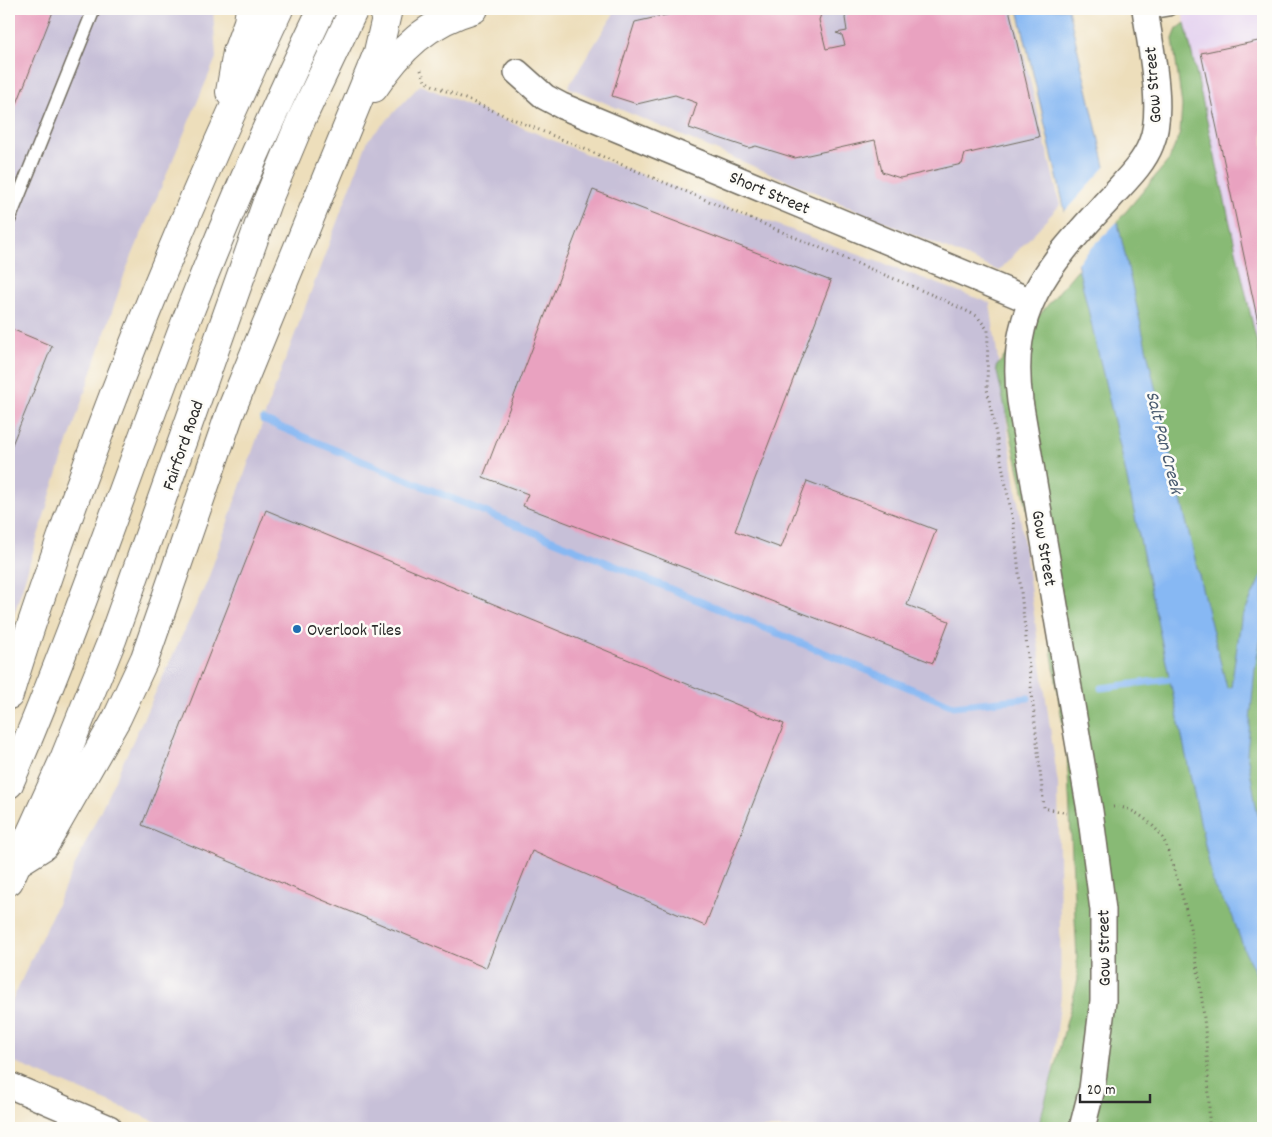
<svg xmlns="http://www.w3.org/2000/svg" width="1272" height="1137" font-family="Dekko,sans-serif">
	<rect width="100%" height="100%" fill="#fdfcf7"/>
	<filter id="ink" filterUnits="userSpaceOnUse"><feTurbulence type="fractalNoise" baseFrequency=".02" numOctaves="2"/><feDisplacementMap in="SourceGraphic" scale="10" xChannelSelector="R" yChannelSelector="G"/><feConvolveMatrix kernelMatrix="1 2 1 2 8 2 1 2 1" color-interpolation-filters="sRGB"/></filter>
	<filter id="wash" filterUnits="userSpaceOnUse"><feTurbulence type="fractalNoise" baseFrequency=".0096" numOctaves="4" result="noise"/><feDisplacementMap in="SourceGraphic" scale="20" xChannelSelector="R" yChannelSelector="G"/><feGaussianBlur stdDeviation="1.12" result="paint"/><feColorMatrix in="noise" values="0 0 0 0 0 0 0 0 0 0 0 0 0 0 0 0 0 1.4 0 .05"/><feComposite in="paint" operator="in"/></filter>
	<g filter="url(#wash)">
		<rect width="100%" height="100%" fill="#eddebb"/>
		<!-- built -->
		<path fill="#e5d3f0" d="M1181 9H1263V370L1185 23Z"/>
		<!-- industrial -->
		<g fill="#c7c0d8">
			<path d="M9 9H213L216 58 126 270 51 493 9 631Z"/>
			<path d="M622 9H1013L1060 205 999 271 568 87 616 10Z"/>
			<path d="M420 85 596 158 990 303 1058 784 1061 995 1046 1128H171L9 1060V1007L207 582 272 395 368 140Z"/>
		</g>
		<!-- forest -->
		<path fill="#88ba74" stroke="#5a7250" d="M1185 23 1263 370V1128H1038L1078 980 1067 752 1035 544 996 367 1169 160 1180 133 1182 106 1173 39 1177 29Z"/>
		<!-- water -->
		<path fill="#87b8f3" stroke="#59728f" d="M1018 9H1068C1123 235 1169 463 1227 688L1231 687 1241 620 1263 572V627L1255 669 1247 754 1263 844V988L1245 952 1232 915 1214 887 1121 451Z"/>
		<!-- pier -->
		<path fill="#eddebb" d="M1108 164 1120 219 1076 264 1064 212Z"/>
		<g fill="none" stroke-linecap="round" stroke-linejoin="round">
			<!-- stream -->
			<g stroke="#87b8f3" stroke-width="7">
				<path d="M263 420 953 706 1028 698"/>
				<path d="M1101 688 1178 678"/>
			</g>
		</g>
		<g id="blocks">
			<!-- building -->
			<g fill="#e9a2c0">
				<path d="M9 9H54L9 124Z"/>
				<path d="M693 9H823L819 20 826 49 845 45 842 35 836 33 847 31 845 18 848 9H1009L1039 137 965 154 962 164 900 178 882 172 875 140 795 158 756 146 749 148 689 128 697 103 675 95 637 104 612 96 635 22Z"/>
				<path d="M1263 40V341H1262L1201 53Z"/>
				<path d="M593 190 831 281 735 531 781 548 807 481 936 530 907 605 949 621 933 663 523 506 528 494 483 477Z"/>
				<path d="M9 328 52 346 9 452Z"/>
				<path d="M266 510 784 724 705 926 532 851 486 968 142 825Z"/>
			</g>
		</g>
	</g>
	<g filter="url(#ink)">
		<use href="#blocks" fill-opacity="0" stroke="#6f6a5d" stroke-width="1"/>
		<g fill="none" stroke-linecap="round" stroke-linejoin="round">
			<defs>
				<g id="lane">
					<path d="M1146 13 1170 9"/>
					<path d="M9 220 94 9"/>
				</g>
				<g id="street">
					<path d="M517 72 545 97 562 106 1031 301"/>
					<path d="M9 1085 109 1128"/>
					<path d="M1082 1128 1092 1089 1103 1001V910L1090 811 1020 401C1007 306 1051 263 1110 198 1124 182 1143 165 1151 144 1165 111 1150 45 1145 9"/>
				</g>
				<g id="highway">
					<path d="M374 88C400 49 428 22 474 9"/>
					<path d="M230 92 237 52 248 22 250 9"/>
					<path d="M9 695C25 641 44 587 63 533 125 355 199 180 279 9"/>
					<path d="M9 784C75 632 127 475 186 321 227 215 273 111 322 9"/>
					<path d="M17 863 44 846 117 718 145 658 230 413 378 52 388 9"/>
					<path d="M9 881 64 759 112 640 267 202 302 118 354 9"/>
				</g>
			</defs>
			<!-- lane casing -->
			<use href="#lane" stroke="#6f6a5d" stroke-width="15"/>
			<!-- street casing -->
			<use href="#street" stroke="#6f6a5d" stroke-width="28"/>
			<!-- highway casing -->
			<use href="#highway" stroke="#6f6a5d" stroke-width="30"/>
			<!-- path -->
			<g stroke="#6f6a5d" stroke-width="3" stroke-dasharray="1 4" stroke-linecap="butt">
				<path d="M421 70 425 81 432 85 935 296 977 316 988 330 987 389 1014 526 1044 808 1067 813"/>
				<path d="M1113 807C1131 805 1153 823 1162 837 1168 846 1170 860 1174 870 1200 943 1210 1050 1209 1128"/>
			</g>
			<!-- lane -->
			<use href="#lane" stroke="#fff" stroke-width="12"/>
			<!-- street -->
			<use href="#street" stroke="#fff" stroke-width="25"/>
			<!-- highway -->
			<use href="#highway" stroke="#fff" stroke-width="28"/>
		</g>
	</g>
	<!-- markers -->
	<circle fill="#1f6fb2" stroke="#fdfcf7" stroke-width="2" cx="297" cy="629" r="5"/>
	<g text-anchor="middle" stroke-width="5" stroke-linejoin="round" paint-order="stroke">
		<!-- street labels -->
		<g font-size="18" fill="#2b2b2b" stroke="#fdfcf7">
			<text transform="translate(1152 85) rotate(-94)" y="6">Gow Street</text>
			<text transform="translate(770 192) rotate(23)" y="6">Short Street</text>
			<text transform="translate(182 445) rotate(-71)" y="6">Fairford Road</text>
			<text transform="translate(1045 548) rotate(80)" y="6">Gow Street</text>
			<text transform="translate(1103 948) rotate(-91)" y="6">Gow Street</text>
		</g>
		<!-- poi labels -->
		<g font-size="18" fill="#2b2b2b" stroke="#fdfcf7" text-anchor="start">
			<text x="307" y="635">Overlook Tiles</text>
		</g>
		<!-- water labels -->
		<g font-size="19" font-style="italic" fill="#4b5c71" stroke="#fdfcf7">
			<text transform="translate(1166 442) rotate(76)" y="7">Salt Pan Creek</text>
		</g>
	</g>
	<!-- margin -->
	<rect width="1272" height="1137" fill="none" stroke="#fdfcf7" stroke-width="30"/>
	<!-- scale -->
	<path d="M1080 1094v8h70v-8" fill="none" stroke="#2b2b2b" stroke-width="2.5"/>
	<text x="1087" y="1094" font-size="15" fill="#2b2b2b" stroke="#fdfcf7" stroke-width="4" paint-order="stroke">20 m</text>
</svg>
